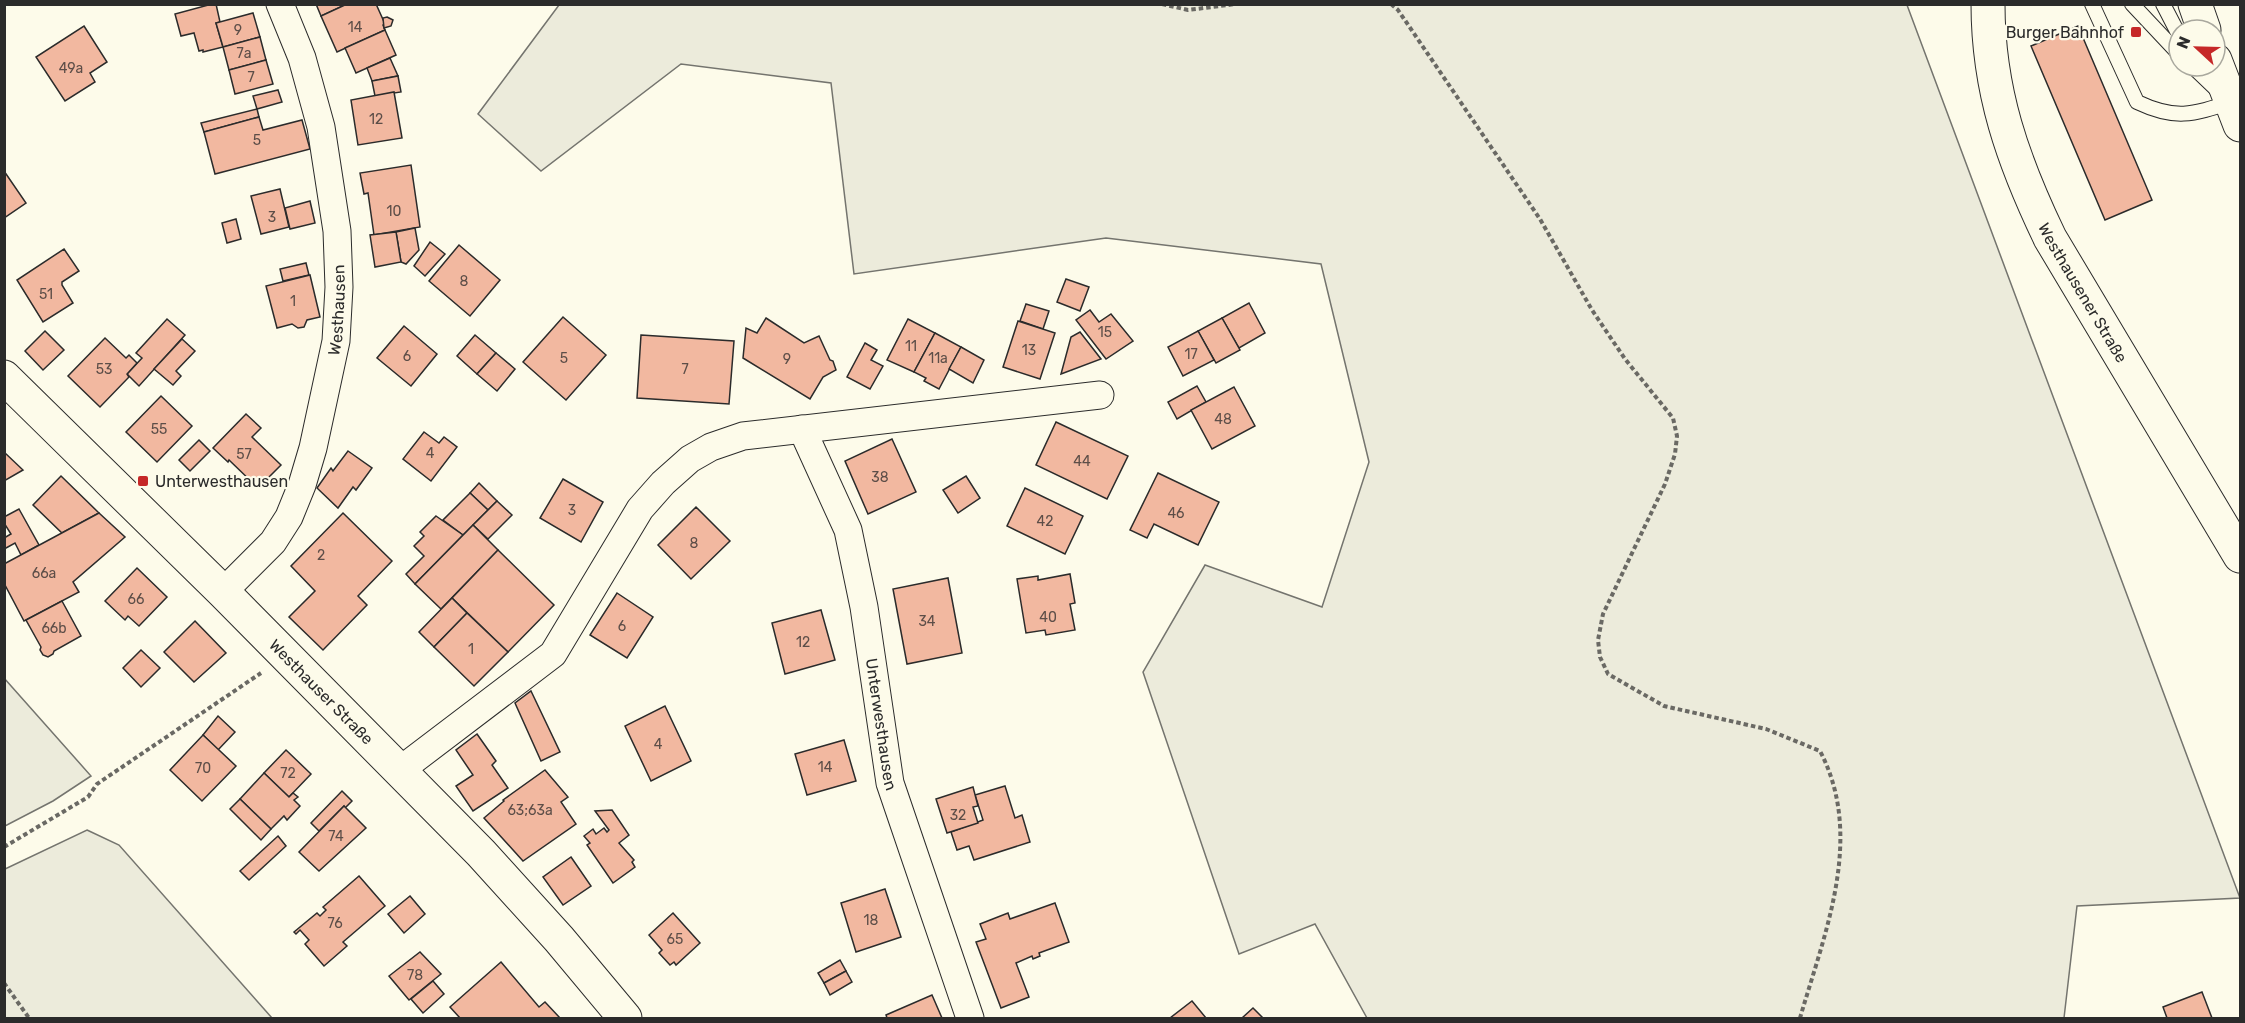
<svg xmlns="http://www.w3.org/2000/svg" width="2245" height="1023" font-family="Rubik,sans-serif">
	<rect width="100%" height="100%" fill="#fdfbea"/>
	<!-- green -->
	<g fill="#ecebdb" stroke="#74746e" stroke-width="1.5">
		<path d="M559 5H1907L2240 898 2077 906 2064 1018H1367L1315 924 1239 954 1143 672 1205 565 1322 607 1369 462 1321 264 1106 238 854 274 831 83 681 64 541 171 478 114Z"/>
		<path d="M4 678 91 776 53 801 5 826Z"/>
		<path d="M87 830 119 845 272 1018H5V869Z"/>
	</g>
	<!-- building -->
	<g fill="#f2b8a0" stroke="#2b2b2b" stroke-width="1.5">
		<path d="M212 4H216L220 22 216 23 223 47 203 52V50L199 51 194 33 181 36 175 14Z"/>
		<path d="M316 4H347L321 16Z"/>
		<path d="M347 4H376L385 24 383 25 385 30 337 52 321 16Z"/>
		<path d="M253 13 260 37 223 47 216 23Z"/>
		<path d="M387 17 393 20 391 26 384 28 383 18Z"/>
		<path d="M84 26 107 62 90 73 95 82 65 101 36 57Z"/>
		<path d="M2078 26 2152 200 2105 220 2031 46Z"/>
		<path d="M385 30 396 55 356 73 345 48Z"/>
		<path d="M260 37 266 60 229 70 223 47Z"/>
		<path d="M390 58 398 76 372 81 367 68Z"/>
		<path d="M266 60 273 84 235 94 229 70Z"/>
		<path d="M398 76 401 92 375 96 372 81Z"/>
		<path d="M278 90 282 102 257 109 253 96Z"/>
		<path d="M394 92 402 138 358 145 351 100Z"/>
		<path d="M257 109 259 117 204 132 201 123Z"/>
		<path d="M259 117 263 130 302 120 310 149 215 174 204 132Z"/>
		<path d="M411 165 420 227 374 235 368 193 364 194 360 173Z"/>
		<path d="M4 171 26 203 4 218Z"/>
		<path d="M280 189 289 227 261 234 251 196Z"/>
		<path d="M310 201 315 223 290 229 285 208Z"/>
		<path d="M236 219 241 239 227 243 222 223Z"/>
		<path d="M415 228 419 250 406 264 401 262 396 232Z"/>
		<path d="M396 232 401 262 375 267 370 235Z"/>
		<path d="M430 242 445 254 425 276 414 266Z"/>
		<path d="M459 245 500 280 470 316 429 281Z"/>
		<path d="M64 249 79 271 62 282V285L73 303 43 322 17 280Z"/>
		<path d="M306 263 309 275 283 281 280 269Z"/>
		<path d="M310 275 320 317 307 320 304 327 298 328 292 324 277 328 266 286Z"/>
		<path d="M1066 279 1089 287 1080 311 1057 302Z"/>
		<path d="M1249 303 1265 333 1239 348 1222 318Z"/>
		<path d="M1026 304 1049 311 1043 329 1020 321Z"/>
		<path d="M1090 310 1099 322 1111 314 1133 341 1106 359 1076 320Z"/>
		<path d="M563 317 606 355 566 400 523 362Z"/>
		<path d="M766 318 804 343 819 336 830 360 833 361 836 370 823 377 810 399 743 358 746 328 757 333Z"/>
		<path d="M1222 318 1240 350 1216 363 1198 331Z"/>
		<path d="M167 319 185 335 139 386 127 374 142 358 136 353Z"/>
		<path d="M908 319 935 333 914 372 887 360Z"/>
		<path d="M1018 321 1055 333 1040 379 1003 367Z"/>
		<path d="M404 326 437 354 411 386 377 358Z"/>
		<path d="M45 331 64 350 43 370 25 351Z"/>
		<path d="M1198 331 1214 360 1183 376 1168 347Z"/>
		<path d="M1080 332 1101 359 1061 374 1071 337Z"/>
		<path d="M935 333 961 347 939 389 924 381 926 378 914 372Z"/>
		<path d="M475 335 496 353 477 374 457 356Z"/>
		<path d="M641 335 734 341 729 404 637 398Z"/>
		<path d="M105 338 126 358 129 355 137 363 127 374 129 377 100 407 68 376Z"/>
		<path d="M182 339 195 351 176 371 181 376 173 385 154 369Z"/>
		<path d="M865 343 877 350 871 360 883 366 870 389 847 377Z"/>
		<path d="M961 347 984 360 973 383 949 369Z"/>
		<path d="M496 353 515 369 497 391 477 374Z"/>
		<path d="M1197 386 1206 402 1177 419 1168 402Z"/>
		<path d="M1234 387 1255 426 1212 449 1191 410Z"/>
		<path d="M161 396 192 426 157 462 126 432Z"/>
		<path d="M246 414 261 428 252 437 281 465 258 488 229 460 228 462 213 448Z"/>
		<path d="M1056 422 1128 456 1107 499 1036 465Z"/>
		<path d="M424 432 439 443 444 437 457 447 431 481 403 459Z"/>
		<path d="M892 439 916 492 868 514 845 461Z"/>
		<path d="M199 440 210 451 190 471 179 460Z"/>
		<path d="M348 451 372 468 356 490 353 487 338 508 317 488 331 468 333 471Z"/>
		<path d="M4 452 23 470 4 481Z"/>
		<path d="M1158 473 1219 502 1198 545 1154 524 1147 538 1130 530Z"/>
		<path d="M61 476 99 513 62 533 33 505Z"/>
		<path d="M966 476 980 498 958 513 943 490Z"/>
		<path d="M563 479 603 502 581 542 540 518Z"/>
		<path d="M479 483 497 501 488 510 470 493Z"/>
		<path d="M1025 488 1083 516 1065 554 1007 526Z"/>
		<path d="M470 493 488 510 463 535 443 520Z"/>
		<path d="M497 501 512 515 488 539 473 525Z"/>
		<path d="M696 507 730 541 691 579 658 545Z"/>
		<path d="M19 509 39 545 21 555 15 543 6 548 4 546V538L11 534 4 523V517Z"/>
		<path d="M99 513 125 537 73 582 79 592 24 621 5 585 4 564Z"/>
		<path d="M343 513 392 561 358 596 367 605 323 650 289 617 315 591 291 566Z"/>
		<path d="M436 516 463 535 415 584 406 574 424 556 414 546 424 536 420 532Z"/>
		<path d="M473 525 498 550 441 609 415 584Z"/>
		<path d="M498 550 554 605 508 652 452 598Z"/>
		<path d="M137 568 167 597 139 626 128 616 125 620 105 601Z"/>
		<path d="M1070 574 1075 603 1070 604 1075 630 1046 635 1045 630 1026 633 1017 579 1038 576V580Z"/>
		<path d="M948 578 962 653 907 664 893 589Z"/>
		<path d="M617 593 653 617 627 658 590 635Z"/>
		<path d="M452 598 467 613 434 647 419 632Z"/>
		<path d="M62 601 81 636 54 651 53 654 48 657 43 655 40 650 41 647 26 620Z"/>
		<path d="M821 610 835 660 785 674 772 623Z"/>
		<path d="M467 613 508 652 474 686 434 647Z"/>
		<path d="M195 621 226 653 194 682 164 652Z"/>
		<path d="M141 650 160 668 141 687 123 668Z"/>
		<path d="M531 691 560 752 541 761 515 703Z"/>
		<path d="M665 706 691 761 651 781 625 726Z"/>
		<path d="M218 716 235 732 218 750 203 735Z"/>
		<path d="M477 734 496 761 492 765 508 788 473 811 456 786 473 775 456 750Z"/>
		<path d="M203 735 236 766 202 801 170 770Z"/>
		<path d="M844 740 856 781 807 795 795 754Z"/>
		<path d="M286 750 311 774 289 797 264 773Z"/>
		<path d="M545 770 568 797 561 802 576 824 523 861 484 818 504 801 503 800Z"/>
		<path d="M264 773 289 797 293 793 298 797 294 800 300 806 287 820 284 816 271 829 240 799Z"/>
		<path d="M1005 786 1015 818 1022 815 1030 842 974 860 969 846 957 850 951 832 983 820 975 795Z"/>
		<path d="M973 787 978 806 973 807 978 823 947 833 936 799Z"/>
		<path d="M342 791 352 801 345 808 344 806 319 831 311 823Z"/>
		<path d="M240 799 271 829 261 840 230 809Z"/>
		<path d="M344 806 366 828 319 871 299 852Z"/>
		<path d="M612 810 629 835 619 843 634 860 632 862 635 867 613 883 587 845 590 843 584 836 593 829 596 834 604 828 607 832 609 830 595 811Z"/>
		<path d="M278 836 286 846 249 880 240 871Z"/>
		<path d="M571 857 591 886 563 905 543 877Z"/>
		<path d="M359 876 385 906 343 942 347 946 324 966 305 944 309 940 300 930 296 934 294 932 317 913 320 916 326 910 323 907Z"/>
		<path d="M885 889 901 937 856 952 841 903Z"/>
		<path d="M410 896 425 914 404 933 388 914Z"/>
		<path d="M1055 903 1069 942 1039 953 1040 956 1033 959 1032 956 1016 963 1029 997 1001 1008 976 942 986 939 980 924 1008 913 1010 919Z"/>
		<path d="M673 913 700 943 676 965 674 962 670 965 659 953 662 950 649 935Z"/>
		<path d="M420 952 441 974 409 1000 389 976Z"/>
		<path d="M840 960 846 971 824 983 818 973Z"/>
		<path d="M501 962 539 1007 545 1002 560 1018H460L450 1007Z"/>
		<path d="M846 971 852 982 830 995 824 983Z"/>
		<path d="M433 981 444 994 423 1013 411 999Z"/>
		<path d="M2202 992 2212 1018H2167L2163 1007Z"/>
		<path d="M932 995 942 1018H887L886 1015Z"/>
		<path d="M1192 1001 1206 1018H1170Z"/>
		<path d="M1253 1008 1263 1018H1242Z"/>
	</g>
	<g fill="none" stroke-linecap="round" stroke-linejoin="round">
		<defs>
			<g id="service">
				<path d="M2092 4 2137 102C2175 120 2192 115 2231 102"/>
				<path d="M2132 4 2179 54"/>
				<path d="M2163 4 2179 35"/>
				<path d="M2192 66 2216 89"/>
			</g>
			<g id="minor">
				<path id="s1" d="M802 429 848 530 864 607 890 783 970 1018"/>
				<path id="s2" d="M223 592 273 542 289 517 302 485 313 448 336 341 339 287 337 231 321 127 302 58 280 4"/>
				<path d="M399 771 553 654 640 509 663 483 690 459 711 447 743 436 1100 395"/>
			</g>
			<g id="secondary">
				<path id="s3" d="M1988 4C1988 91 2013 161 2050 238L2240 556"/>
				<path d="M2195 4 2204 30"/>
				<path d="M2215 60 2240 125"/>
				<path id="s4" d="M4 377 223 592 481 853 559 939 625 1018"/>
			</g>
		</defs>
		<!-- service casing -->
		<use href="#service" stroke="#2b2b2b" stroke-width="16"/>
		<!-- minor casing -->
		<use href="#minor" stroke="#2b2b2b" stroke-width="29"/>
		<!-- secondary casing -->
		<use href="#secondary" stroke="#2b2b2b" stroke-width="35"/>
		<!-- path -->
		<g stroke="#6a6964" stroke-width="4" stroke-dasharray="4.5 3" stroke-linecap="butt">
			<path d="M1162 4 1188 10 1236 4"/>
			<path d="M1391 4 1398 10 1540 219 1592 310 1625 359 1673 418 1677 436 1675 454 1665 484 1603 614 1598 640 1600 657 1608 674 1664 706 1766 729 1820 751C1865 837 1825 932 1800 1018"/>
			<path d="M4 847 88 797 97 784 261 673"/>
			<path d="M4 983 29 1018"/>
		</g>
		<!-- service -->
		<use href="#service" stroke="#fdfbea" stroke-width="14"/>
		<!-- minor -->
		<use href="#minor" stroke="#fdfbea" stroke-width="27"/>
		<!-- secondary -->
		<use href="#secondary" stroke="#fdfbea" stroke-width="33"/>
	</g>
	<!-- markers -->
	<g fill="#c62828" stroke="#fdfbea" stroke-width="2">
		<rect x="2130" y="26" width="12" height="12" rx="3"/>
		<rect x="137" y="475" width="12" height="12" rx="3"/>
	</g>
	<g text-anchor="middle" stroke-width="4.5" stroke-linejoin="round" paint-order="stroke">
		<!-- number labels -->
		<g font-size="14" fill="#5d4e48">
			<text x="355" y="32">14</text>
			<text x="238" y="35">9</text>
			<text x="244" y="58">7a</text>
			<text x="71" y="73">49a</text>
			<text x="251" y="82">7</text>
			<text x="376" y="124">12</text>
			<text x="257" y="145">5</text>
			<text x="394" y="216">10</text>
			<text x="272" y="222">3</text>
			<text x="464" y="286">8</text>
			<text x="46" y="299">51</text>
			<text x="293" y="306">1</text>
			<text x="1105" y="337">15</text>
			<text x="911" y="351">11</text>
			<text x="1029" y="355">13</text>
			<text x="1191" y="359">17</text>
			<text x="407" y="361">6</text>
			<text x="564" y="363">5</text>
			<text x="938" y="363">11a</text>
			<text x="787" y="364">9</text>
			<text x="104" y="374">53</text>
			<text x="685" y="374">7</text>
			<text x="1223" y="424">48</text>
			<text x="159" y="434">55</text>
			<text x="430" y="458">4</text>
			<text x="244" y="459">57</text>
			<text x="1082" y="466">44</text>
			<text x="880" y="482">38</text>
			<text x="572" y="515">3</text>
			<text x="1176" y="518">46</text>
			<text x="1045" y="526">42</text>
			<text x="694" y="548">8</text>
			<text x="321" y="560">2</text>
			<text x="44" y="578">66a</text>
			<text x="136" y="604">66</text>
			<text x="1048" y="622">40</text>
			<text x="927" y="626">34</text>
			<text x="622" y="631">6</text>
			<text x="54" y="633">66b</text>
			<text x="803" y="647">12</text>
			<text x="471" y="654">1</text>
			<text x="658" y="749">4</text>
			<text x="825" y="772">14</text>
			<text x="203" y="773">70</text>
			<text x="288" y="778">72</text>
			<text x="530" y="815">63;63a</text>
			<text x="958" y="820">32</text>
			<text x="336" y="841">74</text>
			<text x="871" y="925">18</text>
			<text x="335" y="928">76</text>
			<text x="675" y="944">65</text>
			<text x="415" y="980">78</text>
		</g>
		<!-- poi labels -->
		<g font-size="16" fill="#2b2b2b" stroke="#fdfbea" text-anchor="end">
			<text x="2124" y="38">Burger Bahnhof</text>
			<text x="155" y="487" text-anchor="start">Unterwesthausen</text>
		</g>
		<!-- street labels -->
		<g font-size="16" fill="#2b2b2b" stroke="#fdfbea">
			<text dy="6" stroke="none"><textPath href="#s3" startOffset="308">Westhausener Straße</textPath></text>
			<text dy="6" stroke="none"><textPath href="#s2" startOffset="314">Westhausen</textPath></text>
			<text dy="6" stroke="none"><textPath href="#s4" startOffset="447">Westhauser Straße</textPath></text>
			<text dy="6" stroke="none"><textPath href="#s1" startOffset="308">Unterwesthausen</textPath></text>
		</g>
	</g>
	<!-- border -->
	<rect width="2245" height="1023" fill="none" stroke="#2b2b2b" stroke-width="12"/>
	<!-- north arrow -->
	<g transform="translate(2197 48) rotate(292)"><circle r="28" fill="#fdfbea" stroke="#a9a89e" stroke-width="1.5"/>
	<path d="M0-4.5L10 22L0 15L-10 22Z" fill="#c62828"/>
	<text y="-9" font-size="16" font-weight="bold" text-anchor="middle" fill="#2b2b2b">N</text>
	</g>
</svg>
